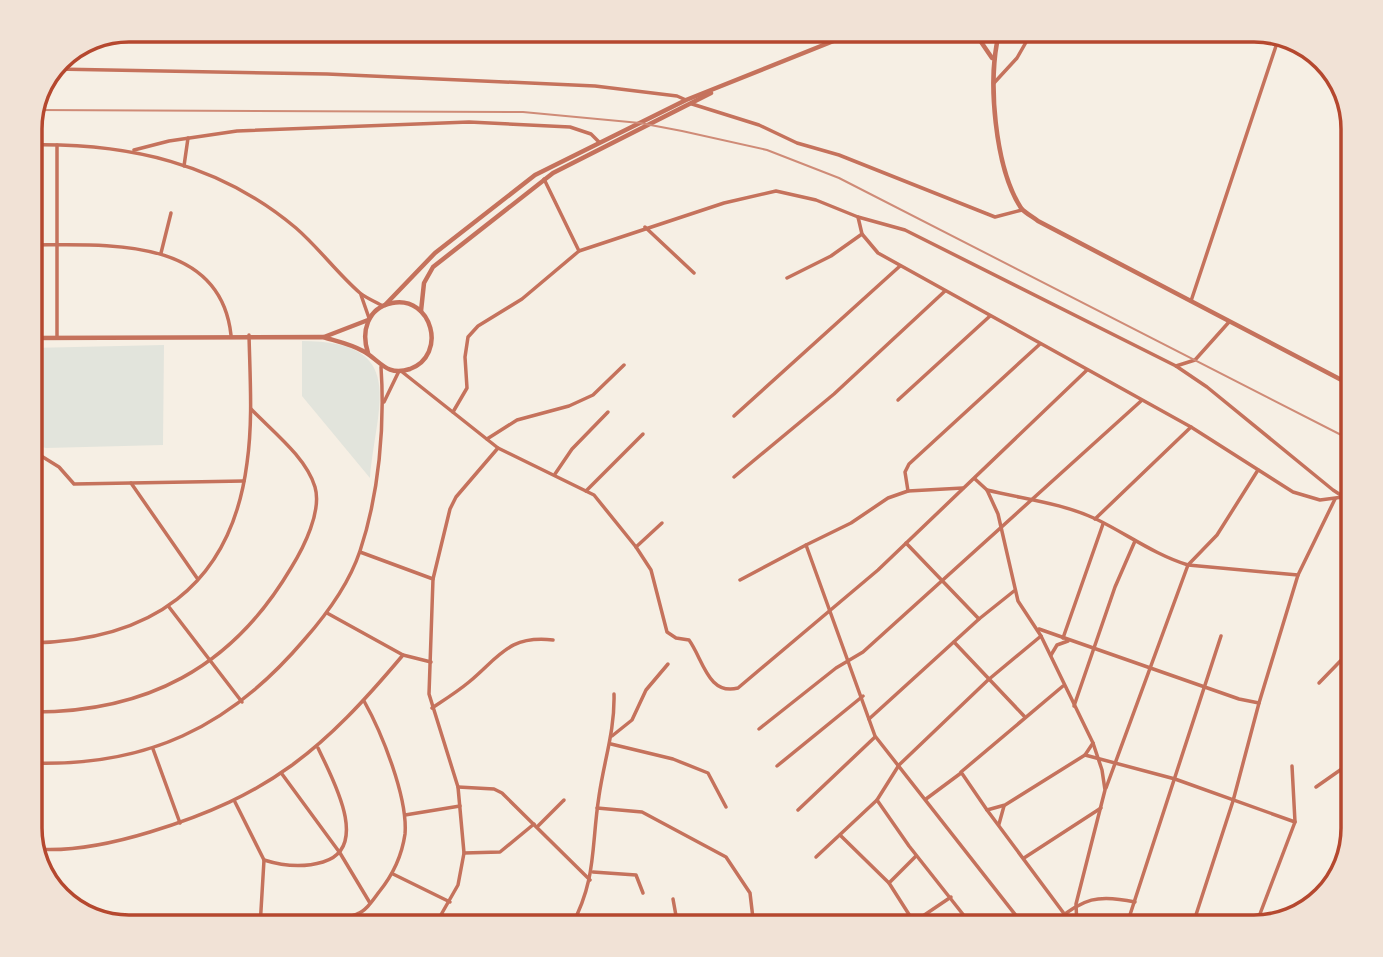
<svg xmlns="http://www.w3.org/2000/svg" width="1383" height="957" font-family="Poppins,sans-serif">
	<rect width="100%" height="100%" fill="#f6efe4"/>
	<!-- green -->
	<g fill="#e2e4dc">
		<path d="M302 341C410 341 376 406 370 478L302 396Z"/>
		<path d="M164 345 163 445 46 448 30 444V348Z"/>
	</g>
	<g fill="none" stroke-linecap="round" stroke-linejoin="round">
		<!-- minor -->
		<g stroke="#c5725c" stroke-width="3.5">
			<path d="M55 69 327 74 595 86 677 96 686 100"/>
			<path d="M994 83 1017 58 1033 30"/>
			<path d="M692 104 759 125 797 143 839 155 995 217 1022 210"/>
			<path d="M30 145C127 143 219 163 296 228 319 248 337 273 360 293 366 298 376 302 383 306"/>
			<path d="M134 150 169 141 237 131 469 122 570 127 591 134 599 142"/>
			<path d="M184 166 188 138"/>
			<path d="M544 179 579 251"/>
			<path d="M858 217 905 230 1176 366 1207 387 1333 490 1353 503"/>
			<path d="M645 227 694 273"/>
			<path d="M30 245C104 245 220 235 231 335"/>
			<path d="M161 253 171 213"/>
			<path d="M787 278 831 256 862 234"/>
			<path d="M361 295 369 318"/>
			<path d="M1191 301 1279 37"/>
			<path d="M57 338V145"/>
			<path d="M1176 366 1195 360 1229 322"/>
			<path d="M401 371 498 448 594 495 636 547 651 570 667 632 676 638 689 640C703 659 708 696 738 688L878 570 1087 370"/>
			<path d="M898 400 990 316"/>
			<path d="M384 402 399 371"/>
			<path d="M453 412 467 388 465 357 468 337 478 326 522 299 579 251 724 203 776 191 816 200 858 217 862 234 878 253 1191 427 1293 492 1320 500 1343 497"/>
			<path d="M734 416 900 266"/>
			<path d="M487 439 517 420 569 406 593 395 624 365"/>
			<path d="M30 449 59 467 74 484 244 481"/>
			<path d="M555 474 572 449 608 412"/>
			<path d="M734 477 834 394 945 291"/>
			<path d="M975 479 987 490 998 514 1018 601 1041 636 1093 743 1102 770 1105 790 1076 904 1077 927"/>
			<path d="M131 483 197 578"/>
			<path d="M963 488 908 491 888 498 851 523 806 545 875 736 1025 927"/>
			<path d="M987 490C1023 499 1062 503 1096 519 1127 534 1155 555 1188 565L1298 575"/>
			<path d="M586 491 643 434"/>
			<path d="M908 491 905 472 909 464 1040 344"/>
			<path d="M1095 519 1191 427"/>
			<path d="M906 543 979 619"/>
			<path d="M636 547 662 523"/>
			<path d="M360 552 433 579 429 694 458 787 464 853 458 885 434 927"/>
			<path d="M433 579 450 509 456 497 498 448"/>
			<path d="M740 580 806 545"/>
			<path d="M169 607 242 702"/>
			<path d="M327 613 403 655 431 662"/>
			<path d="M1039 629 1239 699 1259 703 1233 801 1192 927"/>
			<path d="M1063 638 1103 524"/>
			<path d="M954 642 1024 716"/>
			<path d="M30 643C149 641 231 588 247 463 253 421 250 378 249 335"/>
			<path d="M1051 655 1057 645 1068 641"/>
			<path d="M1319 683 1353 648"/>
			<path d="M1063 686 961 772 987 810 1005 805 1085 755 1175 779 1295 822"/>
			<path d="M1259 703 1298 575 1335 499"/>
			<path d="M1074 706 1115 587 1135 541"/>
			<path d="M432 708C444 700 457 692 469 682 500 656 509 635 553 640"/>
			<path d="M30 712C146 713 232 668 291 568 304 547 322 511 315 487 306 457 272 431 251 409"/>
			<path d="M869 719 979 619 1014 591"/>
			<path d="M759 729 836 668 863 652 1141 401"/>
			<path d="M612 736 632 720 646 690 668 664"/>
			<path d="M611 744 673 759 708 773 726 807"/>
			<path d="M153 749 180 823"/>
			<path d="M1085 755 1093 743"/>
			<path d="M30 763C146 767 229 728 304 640 327 614 349 584 360 551 379 494 385 426 381 367"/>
			<path d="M777 766 863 696"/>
			<path d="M282 774 340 853 370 903"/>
			<path d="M458 787 494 789 502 793 590 880"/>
			<path d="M1316 787 1353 761"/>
			<path d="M1106 788 1188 565 1217 535 1258 470"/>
			<path d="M926 799 961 773"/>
			<path d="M235 802 264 860 260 927"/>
			<path d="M597 808 642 812 726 857 750 893 754 927"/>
			<path d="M798 810 875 737"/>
			<path d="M987 810 1074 927"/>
			<path d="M405 815 460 806"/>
			<path d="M999 824 1004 806"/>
			<path d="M537 827 564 800"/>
			<path d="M840 835 889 883 917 927"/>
			<path d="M35 849C72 852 114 843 150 832 271 795 323 750 403 655"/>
			<path d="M464 853 500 852 534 824"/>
			<path d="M816 857 877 800"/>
			<path d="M1024 858 1101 808"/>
			<path d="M264 860C283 866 303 868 323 862 372 848 331 776 318 748"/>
			<path d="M593 872 636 875 643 893"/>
			<path d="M393 874 450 902"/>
			<path d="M889 883 916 856"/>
			<path d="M673 899 678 927"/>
			<path d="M443 915 455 927"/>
			<path d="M260 918C291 920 327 926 357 914 366 911 373 900 379 892 392 876 402 855 405 834 408 798 382 733 364 701"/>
			<path d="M914 922 951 897"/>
			<path d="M571 927C597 879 591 847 599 796 604 761 615 730 614 694"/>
			<path d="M973 927 909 846 877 800 899 765 988 680 1041 636"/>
			<path d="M1046 927C1082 903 1088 892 1135 902"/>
			<path d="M1126 927 1221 636"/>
			<path d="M1255 927 1295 822 1292 766"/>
		</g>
		<!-- tertiary -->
		<g stroke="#c5725c" stroke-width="4.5">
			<path d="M999 34C987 79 995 168 1021 208 1025 213 1033 217 1038 221L1353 386"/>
			<path d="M977 36 992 58"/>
			<path d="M385 305 435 253 535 175 686 100 861 30"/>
			<path d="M421 311 424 283 433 267 553 173 711 93"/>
			<path d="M324 337 368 320"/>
			<path d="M30 338 323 337C336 341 351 344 363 351 380 360 386 377 410 369 448 355 432 295 392 303 367 308 361 332 368 353"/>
		</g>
		<!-- trunk -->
		<path stroke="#b5482f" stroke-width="5" d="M958 30 977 36 1006 30"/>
		<!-- rail -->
		<path stroke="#cf8b77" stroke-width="2" d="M36 110 523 112 640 123 682 131 767 150 839 178 1353 441"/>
	</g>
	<!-- crop -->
	<path d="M0 0H1383V957H0ZM129 42H1254A87 87 0 0 1 1341 129V828A87 87 0 0 1 1254 915H129A87 87 0 0 1 42 828V129A87 87 0 0 1 129 42Z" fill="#f1e2d6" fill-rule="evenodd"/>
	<path fill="none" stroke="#b5482f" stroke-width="3.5" d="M129 42H1254A87 87 0 0 1 1341 129V828A87 87 0 0 1 1254 915H129A87 87 0 0 1 42 828V129A87 87 0 0 1 129 42Z"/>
</svg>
